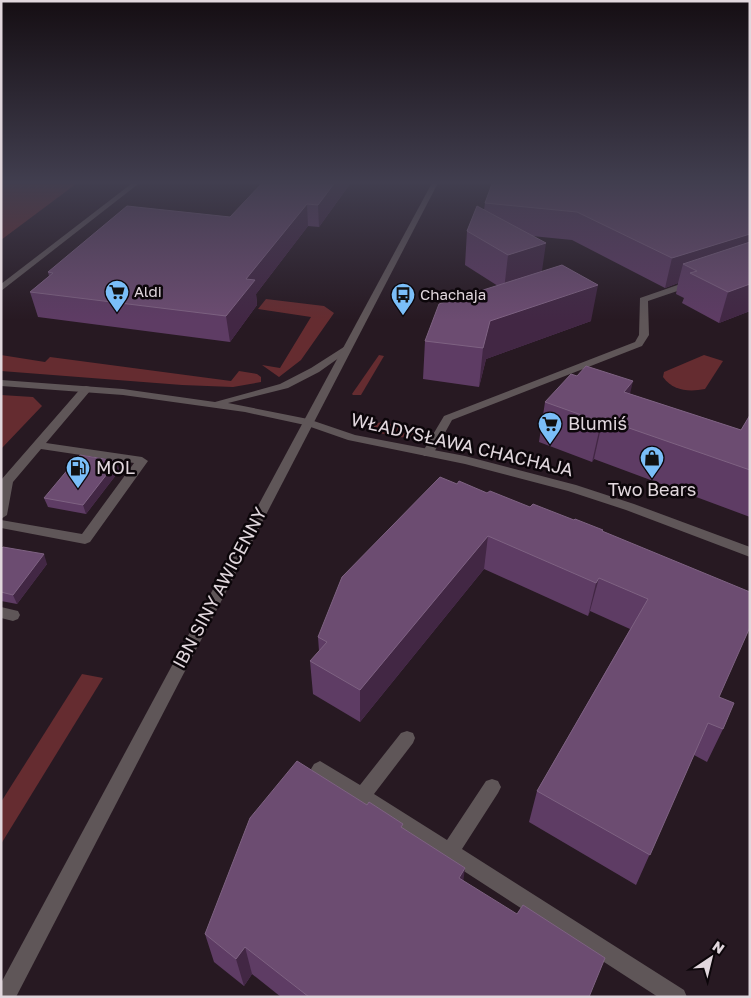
<svg xmlns="http://www.w3.org/2000/svg" width="751" height="998" font-family="'Golos Text',sans-serif">
	<rect width="100%" height="100%" fill="#271922"/>
	<!-- green -->
	<g fill="#652c30">
		<path d="M1 181H80L1 240Z"/>
		<path d="M266 299 324 306 334 313 301 360 279 377 262 365 280 368 311 317 258 309Z"/>
		<path d="M1 355 45 362 50 357 231 381 239 371 257 374 261 377V382L233 387 182 385 1 371Z"/>
		<path d="M379 355 384 356 361 395H353L352 394Z"/>
		<path d="M704 355 723 361 705 389C689 392 673 391 663 377L664 372Z"/>
		<path d="M1 395 33 397 42 406 1 449Z"/>
		<path d="M381 422 426 431C412 443 388 435 372 431L375 424Z"/>
		<path d="M82 674 103 678 1 844V802Z"/>
	</g>
	<g fill="none" stroke-linecap="round" stroke-linejoin="round">
		<!-- service -->
		<g fill="#5f5658" fill-rule="evenodd">
			<path d="M135 181H142L1 291V284Z"/>
			<path d="M692 280 696 283 695 285 648 301 649 335 642 346 452 420 432 456H424L422 453 444 416 635 342 639 335 640 298Z"/>
			<path d="M86 386 90 387 91 389 90 391 46 443 142 457 148 461 90 542 85 544 1 528V520L82 534 134 463 41 449 13 482 7 515 1 519V480L82 387Z"/>
			<path d="M1 607 18 611 20 615 18 619 13 621 1 618Z"/>
		</g>
		<!-- minor -->
		<g fill="#5f5658" fill-rule="evenodd">
			<path d="M347 345 352 348 350 350 319 372 288 388 228 403 308 419 355 435 465 456 576 485 634 504 750 547V557L626 510 568 491 465 464 348 440 305 425 245 412 123 395 1 386V380L123 389 215 402 280 384 311 368Z"/>
			<path d="M407 731 413 733 415 738 413 743 374 794 447 840 486 781 492 779 498 781 501 787 498 793 462 849 684 990 687 997H658L314 774 311 769 314 764 320 761 360 785 401 733Z"/>
		</g>
		<!-- tertiary -->
		<path fill="#5f5658" fill-rule="evenodd" d="M433 181H439L16 997H1V983Z"/>
	</g>
	<!-- wall -->
	<g fill="#5e3c64">
		<path d="M352 181 319 227 308 226 256 294 257 305 230 342 38 317 30 292 49 276 48 272 230 217Z"/>
		<path d="M750 181V311L719 323 682 303 684 298 676 294 678 283 665 288 572 240 532 236 542 272 591 321 486 359 479 387 423 379 425 341 498 286 465 265 467 231 484 210 485 203Z"/>
		<path d="M630 394 741 430 750 415V517L594 459 592 462 539 442 545 402Z"/>
		<path d="M117 461 119 471 86 514 48 507 44 498Z"/>
		<path d="M457 484 602 532 719 697 723 729 707 762 694 755 636 885 529 822 537 791 630 629 590 611 588 616 484 569 360 722 313 694 310 661 319 651 318 637Z"/>
		<path d="M1 549 47 564 17 604 1 601Z"/>
		<path d="M403 829 463 880 589 997H281L252 974 244 986 214 962 205 934Z"/>
	</g>
	<!-- shaded-wall -->
	<g fill="#422744">
		<path d="M336 181H352L319 227 318 205Z"/>
		<path d="M307 204 308 226 256 294 257 305 230 342 226 316 246 279Z"/>
		<path d="M750 234V260L697 271 683 264 678 283 665 288 672 258Z"/>
		<path d="M546 243 541 278 504 290 508 255Z"/>
		<path d="M750 284V311L719 323 728 292Z"/>
		<path d="M598 285 591 321 486 359 479 387 483 348 490 321Z"/>
		<path d="M633 381 624 420V392Z"/>
		<path d="M603 419 594 459 592 462 601 422Z"/>
		<path d="M117 461 119 471 86 514 83 505Z"/>
		<path d="M488 536 484 569 360 722V690Z"/>
		<path d="M44 554 47 564 17 604 13 595Z"/>
		<path d="M599 578 590 611 588 616 596 583Z"/>
		<path d="M465 868 461 898 459 878Z"/>
		<path d="M245 947 252 974 244 986 236 959Z"/>
	</g>
	<!-- building -->
	<g fill="#6c4c71" stroke="#7e6282">
		<path d="M264 181H336L318 205 307 204 246 279 255 280 226 316 30 292 53 273 48 272 127 206 230 217Z"/>
		<path d="M493 181H750V234L672 258 577 212 485 203Z"/>
		<path d="M477 206 546 243 508 255 467 231Z"/>
		<path d="M750 242V284L728 292 690 273 697 271 683 264Z"/>
		<path d="M562 265 598 285 490 321 483 348 425 341 439 304Z"/>
		<path d="M586 366 633 381 624 392 741 430 750 415V470L603 419 601 422 545 402 571 374 577 376Z"/>
		<path d="M80 455 117 461 83 505 44 498Z"/>
		<path d="M440 477 457 484 459 481 487 493 490 491 530 507 533 504 574 520 575 519 603 530 602 531 750 592V627L719 697 734 703 723 729 708 723 650 855 537 791 648 599 599 578 596 583 488 536 360 690 310 661 327 642 318 637 342 577Z"/>
		<path d="M3 547 44 554 13 595 1 592V549Z"/>
		<path d="M297 761 367 805 369 802 403 824 401 827 465 868 459 878 517 914 523 905 605 958 589 997H309L245 947 236 959 205 934 250 818Z"/>
	</g>
	<!-- sky -->
	<linearGradient id="sky" x2="0" y2="1"><stop stop-color="#150e13"/><stop offset="0.57" stop-color="#413e4f"/><stop offset="1" stop-color="#413e4f" stop-opacity="0"/></linearGradient>
	<rect width="751" height="320" fill="url(#sky)"/>
	<!-- icons -->
	<defs>
		<symbol id="supermarket-pin" viewBox="-11 -11 22 30"><path d="M0 17L-7.5 6A9.5 9.5 0 1 1 7.5 6Z" fill="#7abef8" stroke="#0c060a"/><path d="M-6-5.5h2.5l.6 2H6L4.5 2H-2.5L-4.4-4H-6ZM-1.5 3.2a1.3 1.3 0 1 0 .1 0ZM3 3.2a1.3 1.3 0 1 0 .1 0Z" fill="#111"/></symbol>
		<symbol id="bus-pin" viewBox="-11 -11 22 30"><path d="M0 17L-7.5 6A9.5 9.5 0 1 1 7.5 6Z" fill="#7abef8" stroke="#0c060a"/><path d="M-5-6H5V4H4V6H2V4H-2V6H-4V4H-5ZM-3.5-4V0h7V-4ZM-3.5 1.2v1.5H-2V1.2ZM2 1.2v1.5H3.5V1.2Z" fill="#111"/></symbol>
		<symbol id="shop-pin" viewBox="-11 -11 22 30"><path d="M0 17L-7.5 6A9.5 9.5 0 1 1 7.5 6Z" fill="#7abef8" stroke="#0c060a"/><path d="M-5-2.5h2.3a2.7 3.5 0 0 1 5.4 0H5L5.5 6h-11ZM-1.5-2.5h3a1.5 2.3 0 0 0-3 0Z" fill="#111"/></symbol>
		<symbol id="fuel-pin" viewBox="-11 -11 22 30"><path d="M0 17L-7.5 6A9.5 9.5 0 1 1 7.5 6Z" fill="#7abef8" stroke="#0c060a"/><path d="M-5.5-6h7V0h2V4h1.3V-2.5L3-4.5l.8-.8L6-3V5H2.5V1h-1V6h-7ZM-4.2-4.7v3.2H.2V-4.7Z" fill="#111"/></symbol>
	</defs>
	<g fill-rule="evenodd">
		<use href="#supermarket-pin" x="103" y="278" width="28" height="38"/>
		<use href="#bus-pin" x="389" y="281" width="28" height="38"/>
		<use href="#supermarket-pin" x="536" y="410" width="28" height="38"/>
		<use href="#shop-pin" x="638" y="444" width="28" height="38"/>
		<use href="#fuel-pin" x="64" y="454" width="28" height="38"/>
	</g>
	<g text-anchor="middle" stroke-width="5" stroke-linejoin="round" paint-order="stroke">
		<!-- far-poi labels -->
		<g font-size="15" fill="#e1d7dd" stroke="#0c060a" text-anchor="start">
			<text x="134" y="297">Aldi</text>
			<text x="420" y="300">Chachaja</text>
		</g>
		<!-- poi labels -->
		<g font-size="18" fill="#e1d7dd" stroke="#0c060a" text-anchor="start">
			<text x="568" y="430">Blumiś</text>
			<text x="96" y="474">MOL</text>
			<text x="652" y="496" text-anchor="middle">Two Bears</text>
		</g>
		<!-- street labels -->
		<g font-size="18" fill="#e1d7dd" stroke="#0c060a">
			<text transform="translate(462 445) rotate(13)" y="6">WŁADYSŁAWA CHACHAJA</text>
			<text transform="translate(220 588) rotate(-62)" y="6">IBN SINY AWICENNY</text>
		</g>
	</g>
	<!-- border -->
	<rect width="751" height="998" fill="none" stroke="#e1d7dd" stroke-width="5"/>
	<!-- north arrow -->
	<g transform="translate(711 958) rotate(35)" stroke="#0c060a" stroke-width="4" paint-order="stroke">
	<path d="M0-4L9 19L0 12L-9 19Z" fill="#e1d7dd"/>
	<text y="-8" font-size="14" font-weight="bold" text-anchor="middle" fill="#e1d7dd">N</text>
	</g>
</svg>
